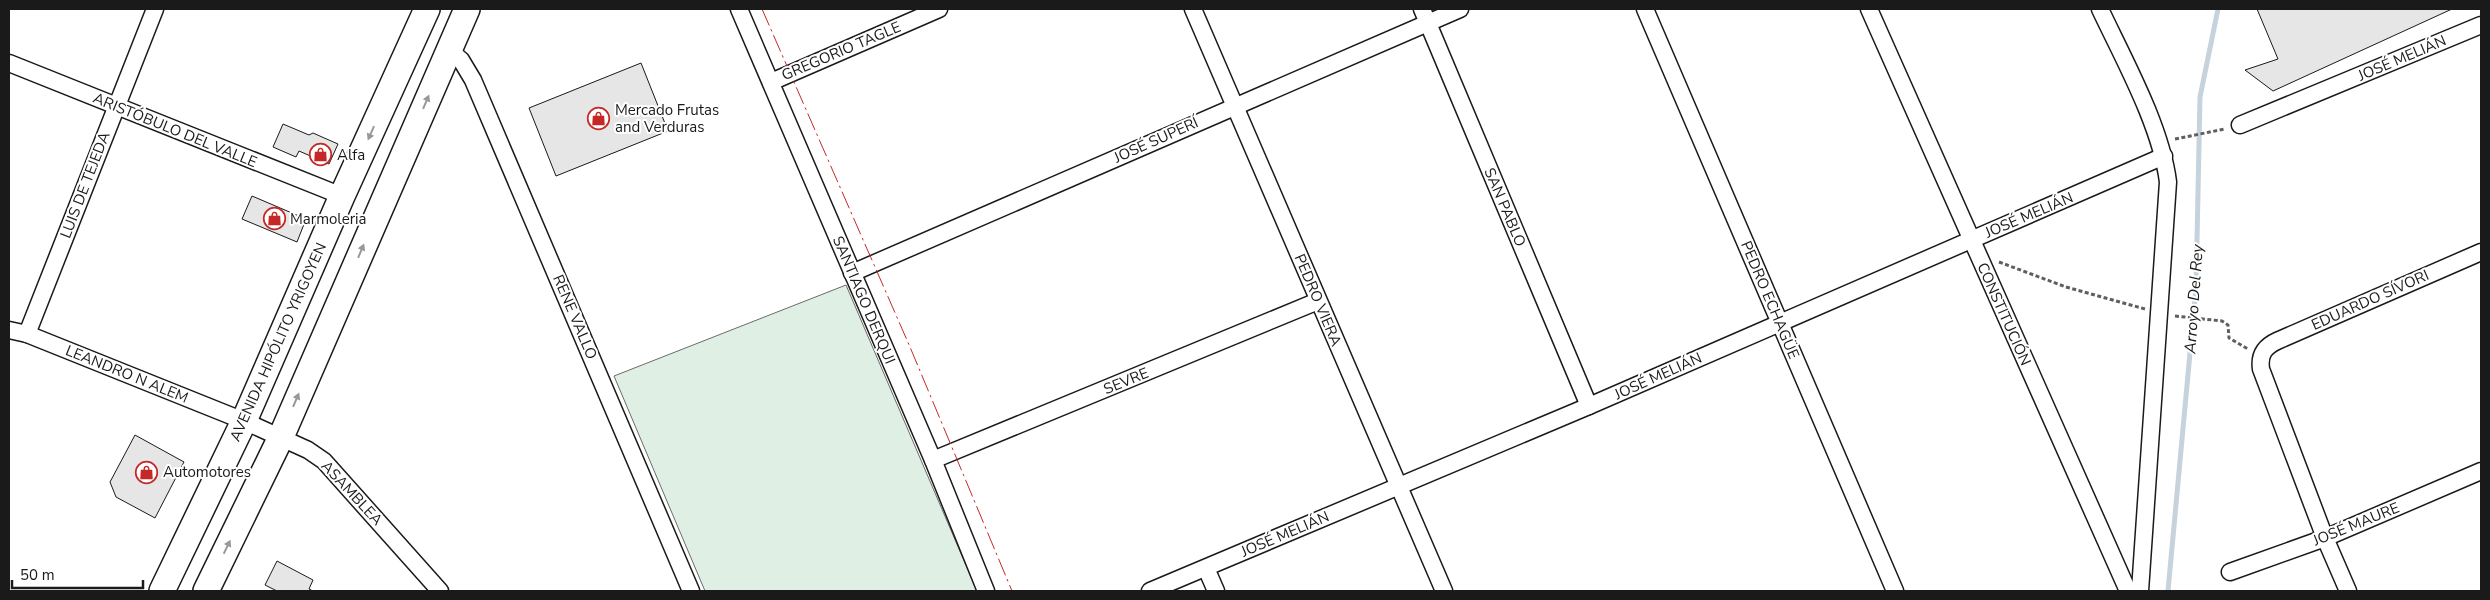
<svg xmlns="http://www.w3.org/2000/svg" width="2490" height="600" font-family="'Nunito Sans',sans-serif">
	<rect width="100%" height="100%" fill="#fff"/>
	<!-- green -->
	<path fill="#e0efe3" stroke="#6a6a6a" d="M846 285 977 591H705L614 376Z"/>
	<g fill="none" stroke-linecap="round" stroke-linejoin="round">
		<!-- stream -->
		<path stroke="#c6d2dc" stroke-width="5" d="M2168 591 2196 288 2200 97 2218 9"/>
	</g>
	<!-- building -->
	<g fill="#e6e6e6" stroke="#1a1a1a">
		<path d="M2257 9H2452L2273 91 2245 70 2278 59Z"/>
		<path d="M641 63 668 131 556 176 529 108Z"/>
		<path d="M283 124 309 135 313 133 338 144 329 164 299 151 296 157 273 147Z"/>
		<path d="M252 196 306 219 297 242 242 219Z"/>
		<path d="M135 435 184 462 155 518 116 497 110 482Z"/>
		<path d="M277 561 313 580 309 589 313 591H277L265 585Z"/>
	</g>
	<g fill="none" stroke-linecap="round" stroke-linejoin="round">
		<defs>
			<g id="street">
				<path d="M739 9 933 460 986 591"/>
				<path d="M1193 9 1444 591"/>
				<path d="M1422 9 1589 406"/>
				<path d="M1645 9 1895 591"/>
				<path d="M1869 9 2128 591"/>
				<path d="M2100 9C2124 60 2161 126 2168 182L2140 591"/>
				<path d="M449 50 461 60 473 80 691 591"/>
				<path d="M9 63 342 196"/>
				<path d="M771 82 939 9"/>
				<path d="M2240 125 2481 25"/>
				<path d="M852 273 1460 9"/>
				<path d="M9 330 27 334 244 421 308 450 324 461 440 591"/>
				<path d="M27 334 155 9"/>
				<path d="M933 460 1318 301"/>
				<path d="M1206 568 1216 591"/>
				<path d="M2230 572 2325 538 2481 471"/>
				<path d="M1150 591 1589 406 2164 156"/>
				<path d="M2348 591 2325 538 2261 369C2259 355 2264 347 2277 341L2481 252"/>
			</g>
			<g id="primary">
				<path d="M162 591 244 421 342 196 427 9"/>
				<path d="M206 591 281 437 467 9"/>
			</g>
		</defs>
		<!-- street casing -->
		<use href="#street" stroke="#1a1a1a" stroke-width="19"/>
		<!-- primary casing -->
		<use href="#primary" stroke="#1a1a1a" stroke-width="28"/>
		<!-- path -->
		<g stroke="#5f5f5f" stroke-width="3" stroke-dasharray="4 2.5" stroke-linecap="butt">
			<path d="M2175 139 2225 129"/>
			<path d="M1999 262 2066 287 2145 309"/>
			<path d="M2175 316 2222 321 2228 325 2229 338 2248 349"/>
		</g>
		<!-- street -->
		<use href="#street" stroke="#fff" stroke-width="16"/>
		<!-- primary -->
		<use href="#primary" stroke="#fff" stroke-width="25"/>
		<!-- power -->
		<path stroke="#c62828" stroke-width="1" stroke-dasharray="18 4 2.5 4" stroke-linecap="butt" d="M762 9 910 347 1012 591"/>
	</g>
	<!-- one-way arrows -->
	<defs><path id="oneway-solid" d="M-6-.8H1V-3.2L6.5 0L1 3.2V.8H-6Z" transform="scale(1.25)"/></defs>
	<g fill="#989898">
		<use href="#oneway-solid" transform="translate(426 102) rotate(-67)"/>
		<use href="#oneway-solid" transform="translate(371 133) rotate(114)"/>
		<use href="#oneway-solid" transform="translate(361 251) rotate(-67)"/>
		<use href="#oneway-solid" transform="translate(296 400) rotate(-67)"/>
		<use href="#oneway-solid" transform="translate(227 547) rotate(-64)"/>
	</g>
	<!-- icons -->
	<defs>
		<symbol id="shop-ring" viewBox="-11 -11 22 22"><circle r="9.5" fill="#fff" stroke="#c62828" stroke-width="1.5"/><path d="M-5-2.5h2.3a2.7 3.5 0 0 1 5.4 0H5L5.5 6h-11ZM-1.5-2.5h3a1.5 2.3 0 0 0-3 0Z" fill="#c62828"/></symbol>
	</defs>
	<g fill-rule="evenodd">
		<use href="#shop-ring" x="586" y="106" width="25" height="25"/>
		<use href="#shop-ring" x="308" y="142" width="25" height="25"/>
		<use href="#shop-ring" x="262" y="206" width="25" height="25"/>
		<use href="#shop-ring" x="134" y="460" width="25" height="25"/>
	</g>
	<g text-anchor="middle" stroke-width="4" stroke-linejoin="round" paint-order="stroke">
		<!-- street labels -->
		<g font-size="15" fill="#1a1a1a" stroke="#fff">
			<text transform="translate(841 51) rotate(-23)" y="5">GREGORIO TAGLE</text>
			<text transform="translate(2402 58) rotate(-23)" y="5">JOSÉ MELIÁN</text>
			<text transform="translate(175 130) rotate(22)" y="5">ARISTÓBULO DEL VALLE</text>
			<text transform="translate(1156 140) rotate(-24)" y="5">JOSÉ SUPERÍ</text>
			<text transform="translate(85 185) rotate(-69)" y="5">LUIS DE TEJEDA</text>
			<text transform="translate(1505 207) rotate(67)" y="5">SAN PABLO</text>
			<text transform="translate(2029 215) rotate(-23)" y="5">JOSÉ MELIÁN</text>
			<text transform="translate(864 300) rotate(67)" y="5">SANTIAGO DERQUI</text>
			<text transform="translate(1318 300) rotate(67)" y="5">PEDRO VIERA</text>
			<text transform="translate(1770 300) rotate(67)" y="5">PEDRO ECHAGÜE</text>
			<text transform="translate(2370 300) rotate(-24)" y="5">EDUARDO SÍVORI</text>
			<text transform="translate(2004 314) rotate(66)" y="5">CONSTITUCIÓN</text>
			<text transform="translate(575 317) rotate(67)" y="5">RENE VALLO</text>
			<text transform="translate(278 342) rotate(-66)" y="5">AVENIDA HIPÓLITO YRIGOYEN</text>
			<text transform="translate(127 374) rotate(22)" y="5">LEANDRO N ALEM</text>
			<text transform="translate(1658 376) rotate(-24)" y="5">JOSÉ MELIÁN</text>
			<text transform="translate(1126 381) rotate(-22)" y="5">SEVRE</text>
			<text transform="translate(352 493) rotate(47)" y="5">ASAMBLEA</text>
			<text transform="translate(2356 524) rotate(-22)" y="5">JOSÉ MAURE</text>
			<text transform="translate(1285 534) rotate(-23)" y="5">JOSÉ MELIÁN</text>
		</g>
		<!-- poi labels -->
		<g font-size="15" fill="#1a1a1a" stroke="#fff" text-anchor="start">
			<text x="615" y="115">Mercado Frutas<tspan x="615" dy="17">and Verduras</tspan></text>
			<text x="337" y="160">Alfa</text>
			<text x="290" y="224">Marmoleria</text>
			<text x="163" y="477">Automotores</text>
		</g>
		<!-- water labels -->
		<g font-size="16" font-style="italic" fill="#1a1a1a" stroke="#fff">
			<text transform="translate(2193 299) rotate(-86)" y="6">Arroyo Del Rey</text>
		</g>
	</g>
	<!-- border -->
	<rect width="2490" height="600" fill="none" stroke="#1a1a1a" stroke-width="20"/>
	<!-- scale -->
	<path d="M12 580v8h131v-8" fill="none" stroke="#1a1a1a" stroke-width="2.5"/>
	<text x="20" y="580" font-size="15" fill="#1a1a1a" stroke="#ffffff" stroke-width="4" paint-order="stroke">50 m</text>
</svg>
